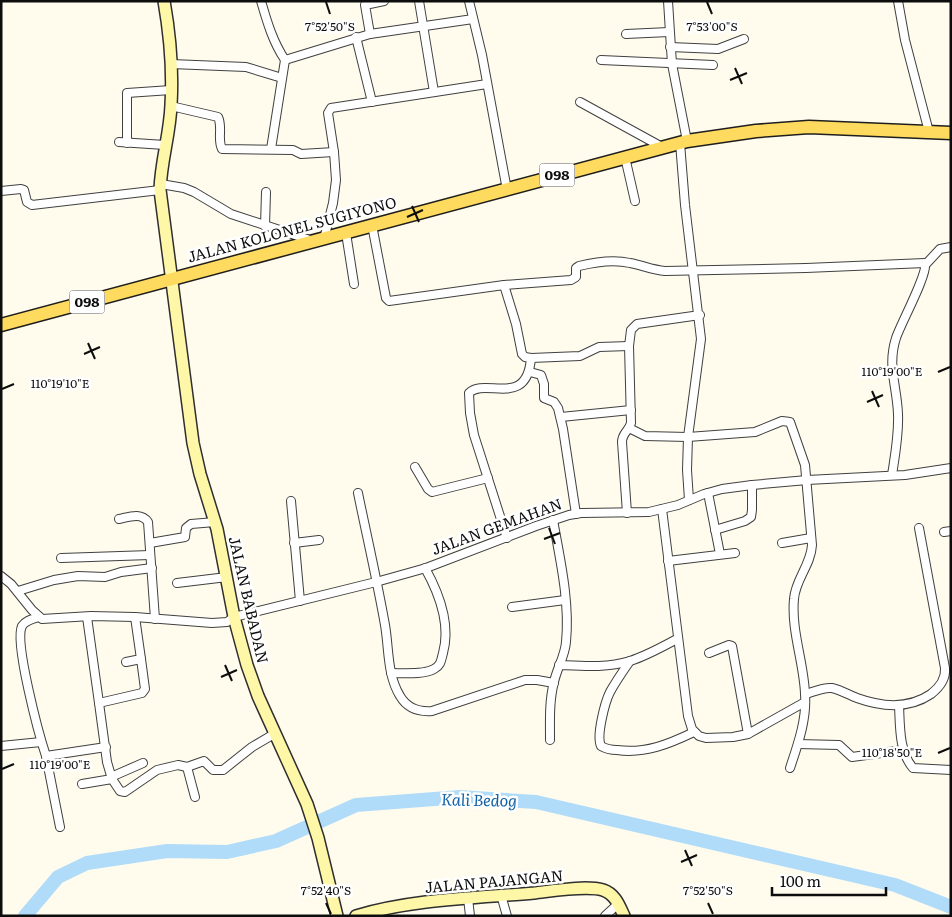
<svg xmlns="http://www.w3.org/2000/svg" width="952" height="917" font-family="Literata,serif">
	<rect width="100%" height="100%" fill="#fffced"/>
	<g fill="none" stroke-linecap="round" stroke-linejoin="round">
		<!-- river -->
		<path stroke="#b0dcf9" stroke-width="14" d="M25 916 58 877 87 863 167 851 227 852 276 841 356 805 460 797 536 802 895 885 951 907"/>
		<defs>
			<g id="minor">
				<path d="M261 1C267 22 273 42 285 60L271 149"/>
				<path d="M419 1 434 92"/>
				<path d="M469 1 482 55 507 190"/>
				<path d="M668 1 672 64 687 141"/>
				<path d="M898 1 905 40 929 132"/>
				<path d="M370 34 365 5 384 1"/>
				<path d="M626 34 669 32"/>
				<path d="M356 37 372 102"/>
				<path d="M670 47 718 49 744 39"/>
				<path d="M285 60 370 34 473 19"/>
				<path d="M601 60 713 65"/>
				<path d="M171 64 246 67 282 78"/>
				<path d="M580 102 662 147"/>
				<path d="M171 106 218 117C223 127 217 139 222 149L293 150 301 154 334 152"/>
				<path d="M119 142 165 145"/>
				<path d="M127 143V93L171 90"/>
				<path d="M680 143 685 205 701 339 688 437 687 470 689 500"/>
				<path d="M625 157 635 201"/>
				<path d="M161 184 184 188 194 192 231 214 310 240"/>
				<path d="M1 191 21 189 24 190 27 202 32 205 160 190"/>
				<path d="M372 225 386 298 389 301 504 285 571 280 576 277V268L579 266C595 262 613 259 630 263 642 265 652 270 665 271L806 268 925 263C928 274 901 323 896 338 887 366 897 386 898 414 899 435 895 455 892 475"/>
				<path d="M265 226 266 192"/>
				<path d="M346 233 354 284"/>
				<path d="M324 239 333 203 336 180 334 152 328 113 331 108 487 84"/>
				<path d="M926 264 940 249 951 247"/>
				<path d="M504 285 516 324 522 354 525 357 531 358"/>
				<path d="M530 372 541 375 544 384V398L554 402 558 408 563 429 576 514"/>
				<path d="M561 417 631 410"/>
				<path d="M629 428 645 436 688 437 755 432 782 421 790 422 805 465 812 545C811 565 795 580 794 599 791 631 804 663 805 694 807 719 798 744 790 768"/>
				<path d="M415 467 428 489 432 492 488 478"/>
				<path d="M358 493C367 537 377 580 385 625 389 648 387 675 400 696 407 708 419 712 432 711L525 680H537L554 683"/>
				<path d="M708 493 720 554"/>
				<path d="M291 501 300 601"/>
				<path d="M662 509 688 716 692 729 699 736 706 738 733 737 748 734 805 702"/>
				<path d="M627 513 622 442C622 433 629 431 631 423L629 346 631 330 637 324 700 315"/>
				<path d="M119 519C129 517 141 512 148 522L155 619"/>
				<path d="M715 530 745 521 751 517 752 510V485"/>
				<path d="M944 532 951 531"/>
				<path d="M507 538 474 435 470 413 469 393C485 377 527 409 531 358L580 356 599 347 629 346"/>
				<path d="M150 543 185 537 186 528 191 524 215 522"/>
				<path d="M294 543 319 540"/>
				<path d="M782 543 811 538"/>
				<path d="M61 558 150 555"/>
				<path d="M668 561 735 553"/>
				<path d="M1 576 11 584 32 610 42 619 91 616 135 617 212 623 227 622 234 617 376 582 426 568 536 526 569 515 581 513 649 512 678 505 704 494 722 489 752 485 807 480 905 475 951 468"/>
				<path d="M177 583 227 577"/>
				<path d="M18 591 54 580 78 576 105 577 121 572 152 568"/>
				<path d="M512 607 565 600"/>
				<path d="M39 617C33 619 26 620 22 626 14 642 39 735 46 756L106 747"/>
				<path d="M87 617 99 703"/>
				<path d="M709 653 729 645 732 646 748 734"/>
				<path d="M630 661C623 671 616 681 610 692 605 702 596 736 601 746 606 749 611 750 617 750 645 754 669 744 694 732"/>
				<path d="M126 662 141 659 135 617"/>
				<path d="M559 665C583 666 607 668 630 661 646 656 662 647 677 639"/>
				<path d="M391 673C403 673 424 675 434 669 441 665 441 661 443 653 451 624 439 593 425 568"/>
				<path d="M806 694C813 692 823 687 832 688 841 690 849 695 857 698 882 707 909 709 931 694 940 687 946 679 945 668L919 528"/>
				<path d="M899 705C900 726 899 752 913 768L951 770"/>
				<path d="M550 740C550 721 549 701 554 682 557 668 565 656 566 642 570 602 560 559 553 520"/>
				<path d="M798 744 839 745 852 757 903 750"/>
				<path d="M1 746 41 742"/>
				<path d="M46 756 60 827"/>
				<path d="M187 767 195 797"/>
				<path d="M111 777 143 763"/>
				<path d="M112 779 107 762 99 703 142 693 145 689 141 659"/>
				<path d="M82 784 112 779 120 791 125 792 157 770 178 765 187 767 204 761 213 770H223L252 747 274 734"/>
				<path d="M501 895 507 916"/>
				<path d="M468 898 470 916"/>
				<path d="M605 916 618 904"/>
			</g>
			<g id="secondary">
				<path d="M164 1C170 35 173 71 171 105 170 134 161 160 160 190L193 443 200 474 217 529 234 617 247 665 258 696 307 804 318 838 337 916"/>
				<path d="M356 916C413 899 475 898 534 893 552 891 586 885 603 890 615 894 619 905 624 916"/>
			</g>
			<path id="primary" d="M1 325 687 141 756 131 809 127 951 133"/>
		</defs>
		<!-- minor casing -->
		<use href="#minor" stroke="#404040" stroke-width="10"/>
		<!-- secondary casing -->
		<use href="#secondary" stroke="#2f2f2f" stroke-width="14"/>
		<!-- primary casing -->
		<use href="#primary" stroke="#1e1e1e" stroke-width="15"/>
		<!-- minor -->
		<use href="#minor" stroke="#fff" stroke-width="8"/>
		<!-- secondary -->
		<use href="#secondary" stroke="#fff7a8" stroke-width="11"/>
		<!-- primary -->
		<use href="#primary" stroke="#feda5e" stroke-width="12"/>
	</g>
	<!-- ticks -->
	<path fill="none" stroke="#0d0d0d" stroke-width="2" d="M326 2 330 14M707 2 712 14M735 68 742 84M730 80 747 73M412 206 419 222M407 217 423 210M88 343 95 359M84 354 100 347M938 372 950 367M2 389 14 384M872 391 879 407M867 402 883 395M549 528 555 544M544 539 560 533M225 665 232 681M221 677 237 670M938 753 950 748M2 769 14 764M685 850 692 866M681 862 697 855M326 903 331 914M708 903 713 914"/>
	<g text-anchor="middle" stroke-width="5" stroke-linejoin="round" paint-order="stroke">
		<!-- shield labels -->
		<g fill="#fff" stroke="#565656" stroke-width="1">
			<rect x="539.5" y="163.5" width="35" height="23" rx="4"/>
			<rect x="69.5" y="290.5" width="35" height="23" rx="4"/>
		</g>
		<g font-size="14" font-weight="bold" fill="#0d0d0d">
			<text x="557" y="180">098</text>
			<text x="87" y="307">098</text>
		</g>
		<!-- street labels -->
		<g font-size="15" fill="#0d0d0d" stroke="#fff">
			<text transform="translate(292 230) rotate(-15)" y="5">JALAN KOLONEL SUGIYONO</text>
			<text transform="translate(497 527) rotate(-20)" y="5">JALAN GEMAHAN</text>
			<text transform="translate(248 600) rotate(77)" y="5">JALAN BABADAN</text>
			<text transform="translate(494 882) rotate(-5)" y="5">JALAN PAJANGAN</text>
		</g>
		<!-- water labels -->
		<g font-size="16" font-style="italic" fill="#1161a4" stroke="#fff">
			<text transform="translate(479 800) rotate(1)" y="6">Kali Bedog</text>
		</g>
	</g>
	<g font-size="12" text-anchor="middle" fill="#0d0d0d" stroke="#fff" stroke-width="5" stroke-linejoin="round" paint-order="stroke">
		<text x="330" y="31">7°52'50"S</text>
		<text x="712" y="31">7°53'00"S</text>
		<text x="892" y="376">110°19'00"E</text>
		<text x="60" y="388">110°19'10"E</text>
		<text x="892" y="757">110°18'50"E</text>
		<text x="60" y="769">110°19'00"E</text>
		<text x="326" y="895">7°52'40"S</text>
		<text x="708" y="895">7°52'50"S</text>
	</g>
	<!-- border -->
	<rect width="952" height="917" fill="none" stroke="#0d0d0d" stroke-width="5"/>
	<!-- scale -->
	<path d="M772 887v8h114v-8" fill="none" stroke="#0d0d0d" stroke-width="2.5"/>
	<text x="780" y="887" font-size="15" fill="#0d0d0d" stroke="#ffffff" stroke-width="4" paint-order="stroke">100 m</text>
</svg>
